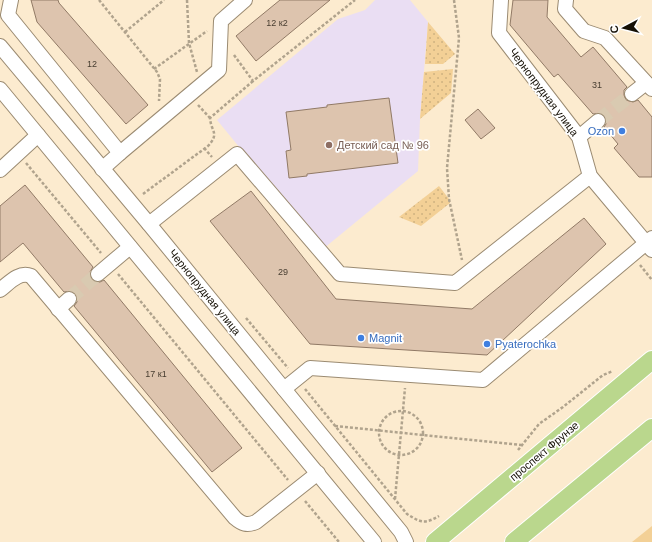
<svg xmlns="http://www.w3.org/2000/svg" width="652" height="542" font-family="Arial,sans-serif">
	<defs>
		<pattern id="park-dots" width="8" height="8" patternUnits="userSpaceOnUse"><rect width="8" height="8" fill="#f3d096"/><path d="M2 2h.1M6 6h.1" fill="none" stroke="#cfb280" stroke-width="1.8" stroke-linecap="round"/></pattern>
	</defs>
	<rect width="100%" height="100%" fill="#fcebcf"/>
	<!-- education -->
	<path fill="#eadef3" d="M375 0H410L428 22 420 119 418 171 323 249 217 120 338 19 365 10Z"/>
	<!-- grass -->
	<path fill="#f3d096" d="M652 526V542H632Z"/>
	<!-- park -->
	<g fill="url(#park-dots)">
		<path d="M428 22 455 54 443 64H425Z"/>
		<path d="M453 69 451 93 420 119 424 72Z"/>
		<path d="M439 186 449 199 450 203 421 226 399 217Z"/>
	</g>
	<!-- building -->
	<g fill="#ddc4ae" stroke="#917a66">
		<path d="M31 0H58L59 3 148 105 126 124 37 22Z"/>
		<path d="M280 0H330L256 61 236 36Z"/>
		<path d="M513 0H548L547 17 581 57 593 47 627 87 624 90V95L626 100 633 102 638 100 652 117V177H639L614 148 618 144 604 127 606 124 605 116 601 113 593 114 558 74 554 77 510 25Z"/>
		<path d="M389 98 398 163 307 174V176L289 178 286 151 291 150 286 112 327 107V105Z"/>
		<path d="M478 109 495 128 481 139 465 120Z"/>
		<path d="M25 185 93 267 90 272 91 279 96 282H100L104 280 242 448 212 472 74 306 77 302V298L75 293 71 291 64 292 23 243 0 262V206Z"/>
		<path d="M251 191 336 299 472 309 584 218 606 244 487 355 310 344 210 221Z"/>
	</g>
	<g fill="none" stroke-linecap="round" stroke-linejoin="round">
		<!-- minor-tunnel -->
		<g stroke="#d9cab1" stroke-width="14" stroke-dasharray="14 7" stroke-linecap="butt">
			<path d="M598 121 632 94"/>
			<path d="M69 299 98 274"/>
		</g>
		<defs>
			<g id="minor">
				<path d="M11 0 8 15 120 153 102 169"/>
				<path d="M501 0 499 33 579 137 590 176 652 250"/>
				<path d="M566 0 565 9 584 31 605 38 652 89"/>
				<path d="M0 46 149 224 401 532 406 542"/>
				<path d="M0 89 374 542"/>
				<path d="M632 94 646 83"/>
				<path d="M579 137 598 121"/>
				<path d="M120 153 219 70 221 21 245 0"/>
				<path d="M0 170 38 135"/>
				<path d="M149 224 237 154 340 274 455 283 590 176"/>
				<path d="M98 274 130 247"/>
				<path d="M0 290C9 283 19 271 31 276L235 518C242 524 247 526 256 522L318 473"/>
				<path d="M58 309 69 299"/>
				<path d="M284 389 310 368 483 380 652 238"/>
			</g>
			<g id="major">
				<path d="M435 542 652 360"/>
				<path d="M514 542 652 428"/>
			</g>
		</defs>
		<!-- minor casing -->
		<use href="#minor" stroke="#9b8b72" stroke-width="16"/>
		<!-- major casing -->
		<use href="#major" stroke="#fff" stroke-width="20"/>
		<!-- path -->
		<g stroke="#b0a38d" stroke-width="2.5" stroke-dasharray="3 2" stroke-linecap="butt">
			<path d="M99 0 157 72 160 79 159 101"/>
			<path d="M187 0 189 43 197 72"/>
			<path d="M454 0 459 38 447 168 449 199 462 260"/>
			<path d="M125 32 164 0"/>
			<path d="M234 55 253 81 355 0"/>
			<path d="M154 69 207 31"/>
			<path d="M198 105 210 118"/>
			<path d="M204 148 212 157"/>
			<path d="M26 163 101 253"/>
			<path d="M143 194 208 146C220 133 211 132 210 118L253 81"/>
			<path d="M640 265 652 280"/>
			<path d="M118 274 288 480"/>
			<path d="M246 318 288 368"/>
			<path d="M305 389 407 514C421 523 425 524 439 516"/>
			<circle cx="401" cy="433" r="22"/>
			<path d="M335 426 521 445"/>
			<path d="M518 450 539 424 563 407 603 375 613 371"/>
			<path d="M395 499 405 388"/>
			<path d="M305 501 339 542"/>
		</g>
		<!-- minor -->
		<use href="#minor" stroke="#fff" stroke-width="14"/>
		<!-- major -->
		<use href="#major" stroke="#bad78d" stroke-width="18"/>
	</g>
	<!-- markers -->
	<g fill="#3f7fe0" stroke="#fff" stroke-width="1.5">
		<circle cx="622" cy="131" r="4"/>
		<circle cx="361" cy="338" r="4"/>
		<circle cx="487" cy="344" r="4"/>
	</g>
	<circle fill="#8d6e63" stroke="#fff" stroke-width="1.5" cx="329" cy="145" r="4"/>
	<g text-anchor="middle" stroke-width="3.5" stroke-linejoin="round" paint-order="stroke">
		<!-- number labels -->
		<g font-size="9" fill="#473d30">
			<text x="277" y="26">12 к2</text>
			<text x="92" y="67">12</text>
			<text x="597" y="88">31</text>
			<text x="283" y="275">29</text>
			<text x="156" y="377">17 к1</text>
		</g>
		<!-- street labels -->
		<g font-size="11" fill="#151006" stroke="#fff">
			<text transform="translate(544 92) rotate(53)" y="4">Чернопрудная улица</text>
			<text transform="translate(205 292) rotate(51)" y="4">Чернопрудная улица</text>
			<text transform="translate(544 451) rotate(-40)" y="4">проспект Фрунзе</text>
		</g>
		<!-- shop labels -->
		<g font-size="11" fill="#366cbe" stroke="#fff" text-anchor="start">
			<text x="614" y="135" text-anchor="end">Ozon</text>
			<text x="369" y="342">Magnit</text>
			<text x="495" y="348">Pyaterochka</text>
		</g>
		<!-- education labels -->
		<g font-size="11" fill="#785e54" stroke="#fff" text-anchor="start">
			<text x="337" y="149">Детский сад № 96</text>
		</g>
	</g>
	<!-- north arrow -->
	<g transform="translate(624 28) rotate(263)" stroke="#ffffff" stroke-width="3" paint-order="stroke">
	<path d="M0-3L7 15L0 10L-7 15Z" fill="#151006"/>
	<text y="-6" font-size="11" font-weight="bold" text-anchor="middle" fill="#151006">С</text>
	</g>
</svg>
